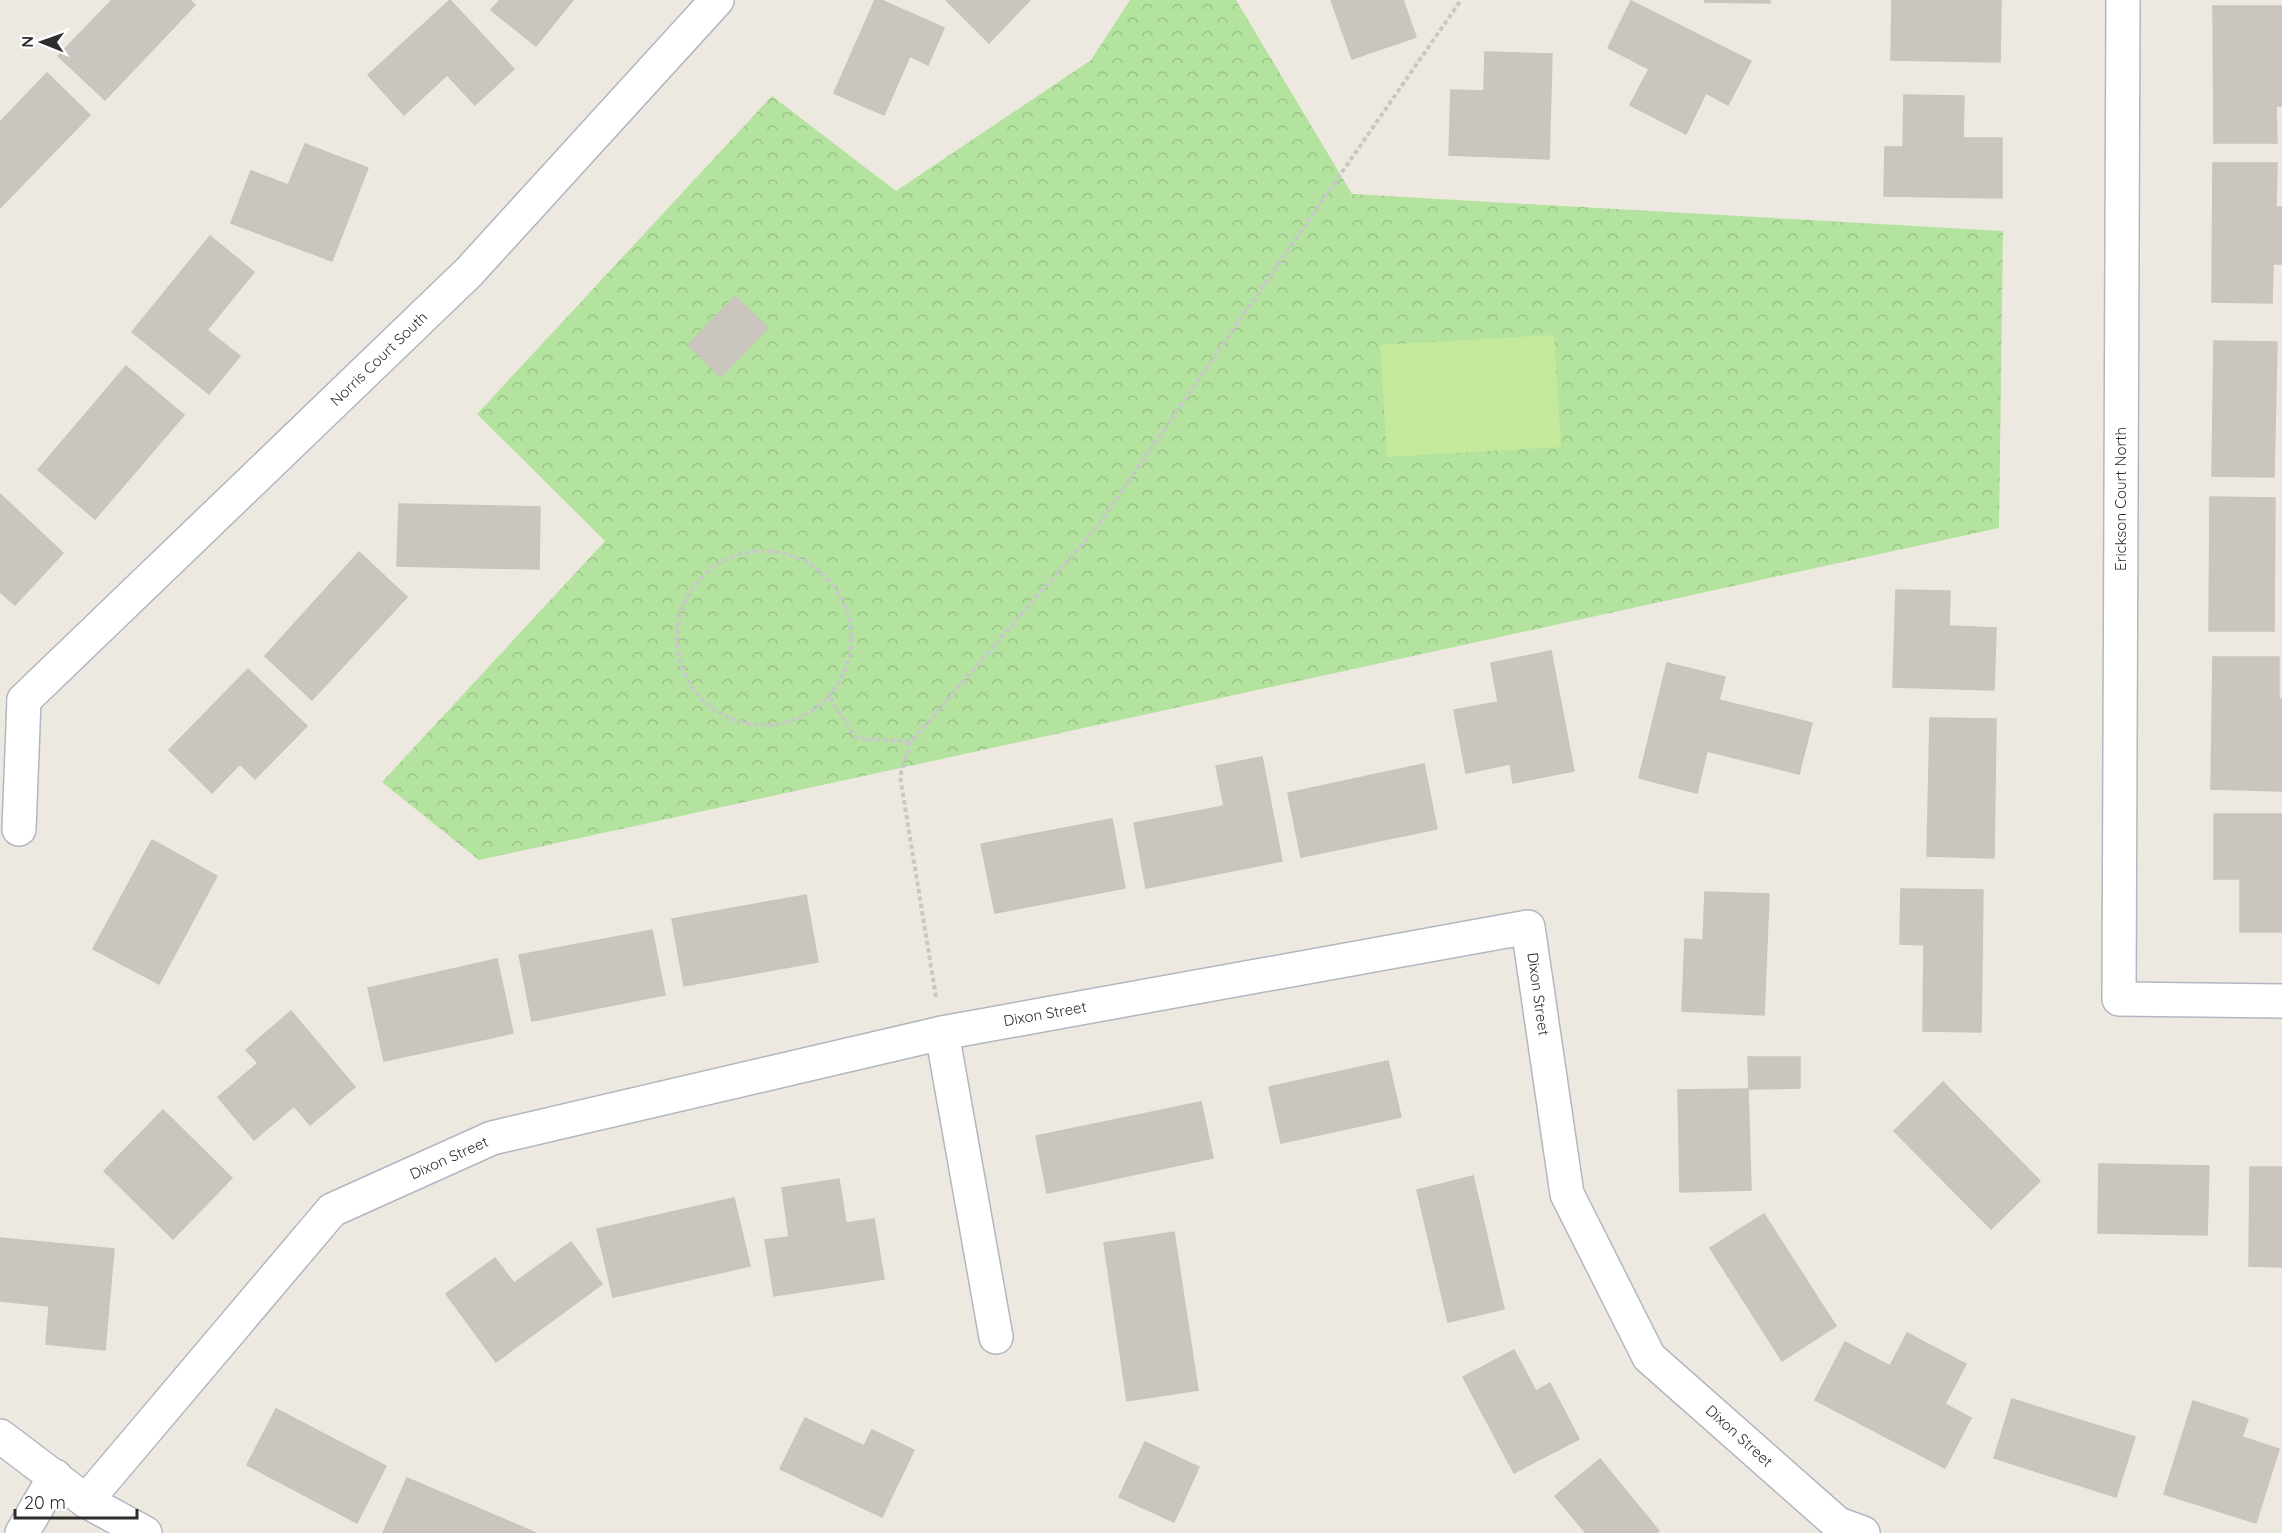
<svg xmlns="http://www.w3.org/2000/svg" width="2282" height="1533" font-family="Quicksand,sans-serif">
	<defs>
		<pattern id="park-crowns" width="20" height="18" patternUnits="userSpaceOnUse" patternTransform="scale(1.5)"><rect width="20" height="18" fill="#b3e39e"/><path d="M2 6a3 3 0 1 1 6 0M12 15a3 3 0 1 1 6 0" fill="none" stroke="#9ac388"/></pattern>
	</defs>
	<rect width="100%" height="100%" fill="#eee9e0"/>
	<!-- park -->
	<path fill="url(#park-crowns)" d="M1130 0H1236L1352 194 2003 231 1999 528 479 860 382 782 605 541 477 414 772 96 896 191 1091 60Z"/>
	<!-- pitch -->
	<path fill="#c5e99b" d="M1554 335 1561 447 1387 457 1380 345Z"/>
	<!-- building -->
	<g fill="#cac5bf" stroke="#cac5b9" stroke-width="1.5">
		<path d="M112 0H190L195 5 105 100 58 56Z"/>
		<path d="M450 0 514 69 475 105 447 75 404 115 368 75Z"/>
		<path d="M500 0H573L536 46 491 10Z"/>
		<path d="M875 0H881L944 28 928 65 910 56 884 115 834 93Z"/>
		<path d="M946 0H1030L989 43Z"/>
		<path d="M1331 0H1403L1416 37 1352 59Z"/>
		<path d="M1705 0H1770V3L1705 2Z"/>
		<path d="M1892 0H2001L2000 62 1891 60Z"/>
		<path d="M1631 1 1751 61 1728 105 1706 93 1686 134 1630 105 1649 69 1608 48Z"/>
		<path d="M2213 6H2282V106H2276L2277 143H2214Z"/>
		<path d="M1485 52 1552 54 1549 159 1449 155 1451 90 1484 91Z"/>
		<path d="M47 73 90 115 0 208V122Z"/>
		<path d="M1904 95 1964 96 1963 138H2002V198L1884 196 1885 147H1903Z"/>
		<path d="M305 144 368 168 332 261 231 223 251 171 288 185Z"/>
		<path d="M2213 163H2277L2276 207H2282V264H2273L2272 303 2212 302Z"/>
		<path d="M210 236 254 272 207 330 240 356 209 394 132 332Z"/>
		<path d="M735 296 768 328 721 377 688 345Z"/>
		<path d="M2214 341 2277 342 2274 477 2212 476Z"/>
		<path d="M126 366 184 415 95 519 38 470Z"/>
		<path d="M0 494 63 553 15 605 0 592Z"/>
		<path d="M2210 497 2275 498 2274 631H2209Z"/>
		<path d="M399 504 540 507 539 569 397 566Z"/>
		<path d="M359 552 407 597 312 700 265 656Z"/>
		<path d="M1896 590 1950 591 1949 626 1996 628 1994 690 1893 687Z"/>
		<path d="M1551 651 1574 771 1513 783 1510 764 1466 773 1454 710 1498 702 1491 663Z"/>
		<path d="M2213 657H2279V699H2282V791L2211 789Z"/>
		<path d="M1667 663 1725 677 1719 700 1812 723 1799 774 1707 751 1697 793 1639 778Z"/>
		<path d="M248 669 307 726 255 779 240 764 212 793 169 750Z"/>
		<path d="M1930 718 1996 719 1994 858 1927 856Z"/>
		<path d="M1262 757 1282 861 1146 888 1134 823 1224 806 1216 766Z"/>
		<path d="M1424 764 1437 829 1301 857 1288 793Z"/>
		<path d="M2214 814H2282V932H2240V879H2214Z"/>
		<path d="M1112 819 1125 888 995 913 981 844Z"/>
		<path d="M152 840 217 876 159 984 93 949Z"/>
		<path d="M1901 889 1983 890 1981 1032 1923 1031 1924 945 1900 944Z"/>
		<path d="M1705 892 1769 894 1764 1015 1682 1011 1685 939 1703 940Z"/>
		<path d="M806 895 818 962 684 986 672 919Z"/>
		<path d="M652 930 665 995 532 1021 519 955Z"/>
		<path d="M497 959 513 1033 384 1061 368 988Z"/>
		<path d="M291 1011 355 1087 310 1125 294 1106 254 1140 218 1097 258 1063 246 1050Z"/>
		<path d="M1748 1057H1800V1088L1749 1089Z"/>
		<path d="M1388 1061 1401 1117 1281 1143 1269 1087Z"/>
		<path d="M1943 1082 2040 1181 1991 1229 1894 1131Z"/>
		<path d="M1748 1089 1751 1190 1680 1192 1678 1090Z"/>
		<path d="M1201 1102 1213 1158 1047 1193 1036 1136Z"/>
		<path d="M163 1110 232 1178 173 1239 104 1171Z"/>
		<path d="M2099 1164 2209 1166 2207 1235 2098 1233Z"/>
		<path d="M2250 1167H2282V1267L2249 1266Z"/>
		<path d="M1473 1176 1504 1309 1448 1322 1417 1190Z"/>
		<path d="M839 1179 846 1223 874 1219 884 1279 774 1296 765 1240 789 1237 782 1188Z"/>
		<path d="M734 1198 750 1266 613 1297 597 1229Z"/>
		<path d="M1764 1214 1836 1326 1782 1361 1710 1248Z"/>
		<path d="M1174 1232 1198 1390 1127 1401 1104 1243Z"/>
		<path d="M0 1238 114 1249 105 1350 46 1344 49 1306 0 1301Z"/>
		<path d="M571 1242 602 1284 496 1362 446 1294 495 1258 514 1283Z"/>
		<path d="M1907 1333 1966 1364 1945 1404 1971 1418 1945 1468 1815 1400 1845 1342 1890 1366Z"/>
		<path d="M1514 1350 1536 1391 1550 1383 1579 1439 1514 1473 1463 1377Z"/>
		<path d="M2012 1399 2135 1437 2116 1497 1994 1458Z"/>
		<path d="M2193 1401 2248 1419 2242 1437 2279 1449 2256 1523 2164 1494Z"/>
		<path d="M276 1409 386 1466 357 1523 247 1465Z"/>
		<path d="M805 1418 864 1446 872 1430 914 1450 882 1517 780 1469Z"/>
		<path d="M1145 1442 1199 1467 1174 1522 1119 1497Z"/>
		<path d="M1600 1459 1659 1531 1656 1533H1586L1555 1496Z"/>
		<path d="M407 1478 536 1533H383Z"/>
	</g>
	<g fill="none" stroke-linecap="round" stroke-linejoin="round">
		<defs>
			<g id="minor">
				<path d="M2123 0 2119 999 2282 1001"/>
				<path d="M24 700 469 272 717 0"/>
				<path d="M19 829 24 700"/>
				<path d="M942 1033 996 1337"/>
				<path d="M86 1501 332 1210 492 1138 942 1033 1528 927 1567 1194 1649 1357 1838 1524 1863 1533"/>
				<path d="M22 1533 55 1476"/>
			</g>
			<path id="tertiary" d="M0 1436 86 1501 145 1533"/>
		</defs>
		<!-- minor casing -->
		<use href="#minor" stroke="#b3b6c0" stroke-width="36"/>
		<!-- tertiary casing -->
		<use href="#tertiary" stroke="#b3b6c0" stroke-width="36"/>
		<!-- path -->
		<g stroke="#c8c8c8" stroke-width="4" stroke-dasharray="4.5 3" stroke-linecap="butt">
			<circle cx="764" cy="638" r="87"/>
			<path d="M830 698 856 738 911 742"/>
			<path d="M936 997 900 776 911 742 1096 528 1461 0"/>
		</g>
		<!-- minor -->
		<use href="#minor" stroke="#fff" stroke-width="33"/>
		<!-- tertiary -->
		<use href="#tertiary" stroke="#fff" stroke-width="33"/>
	</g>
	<g text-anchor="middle" stroke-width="4.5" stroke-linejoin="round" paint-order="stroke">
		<!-- street labels -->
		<g font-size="15" fill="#2d2d2d" stroke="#fff">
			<text transform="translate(379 359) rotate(-44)" y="5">Norris Court South</text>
			<text transform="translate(2121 499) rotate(-90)" y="5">Erickson Court North</text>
			<text transform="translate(1538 994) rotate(82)" y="5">Dixon Street</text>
			<text transform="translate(1045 1014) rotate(-10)" y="5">Dixon Street</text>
			<text transform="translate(449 1158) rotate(-24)" y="5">Dixon Street</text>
			<text transform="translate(1739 1436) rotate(42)" y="5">Dixon Street</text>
		</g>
	</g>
	<!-- north arrow -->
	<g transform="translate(42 42) rotate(271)" stroke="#ffffff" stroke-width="4.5" paint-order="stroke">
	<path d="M0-4.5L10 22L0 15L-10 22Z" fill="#2d2d2d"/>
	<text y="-9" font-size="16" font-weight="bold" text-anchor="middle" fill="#2d2d2d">N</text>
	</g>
	<!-- scale -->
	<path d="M15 1509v9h122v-9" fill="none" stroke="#2d2d2d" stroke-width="3"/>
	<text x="24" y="1509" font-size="18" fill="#2d2d2d" stroke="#ffffff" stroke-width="4.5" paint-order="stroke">20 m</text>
</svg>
